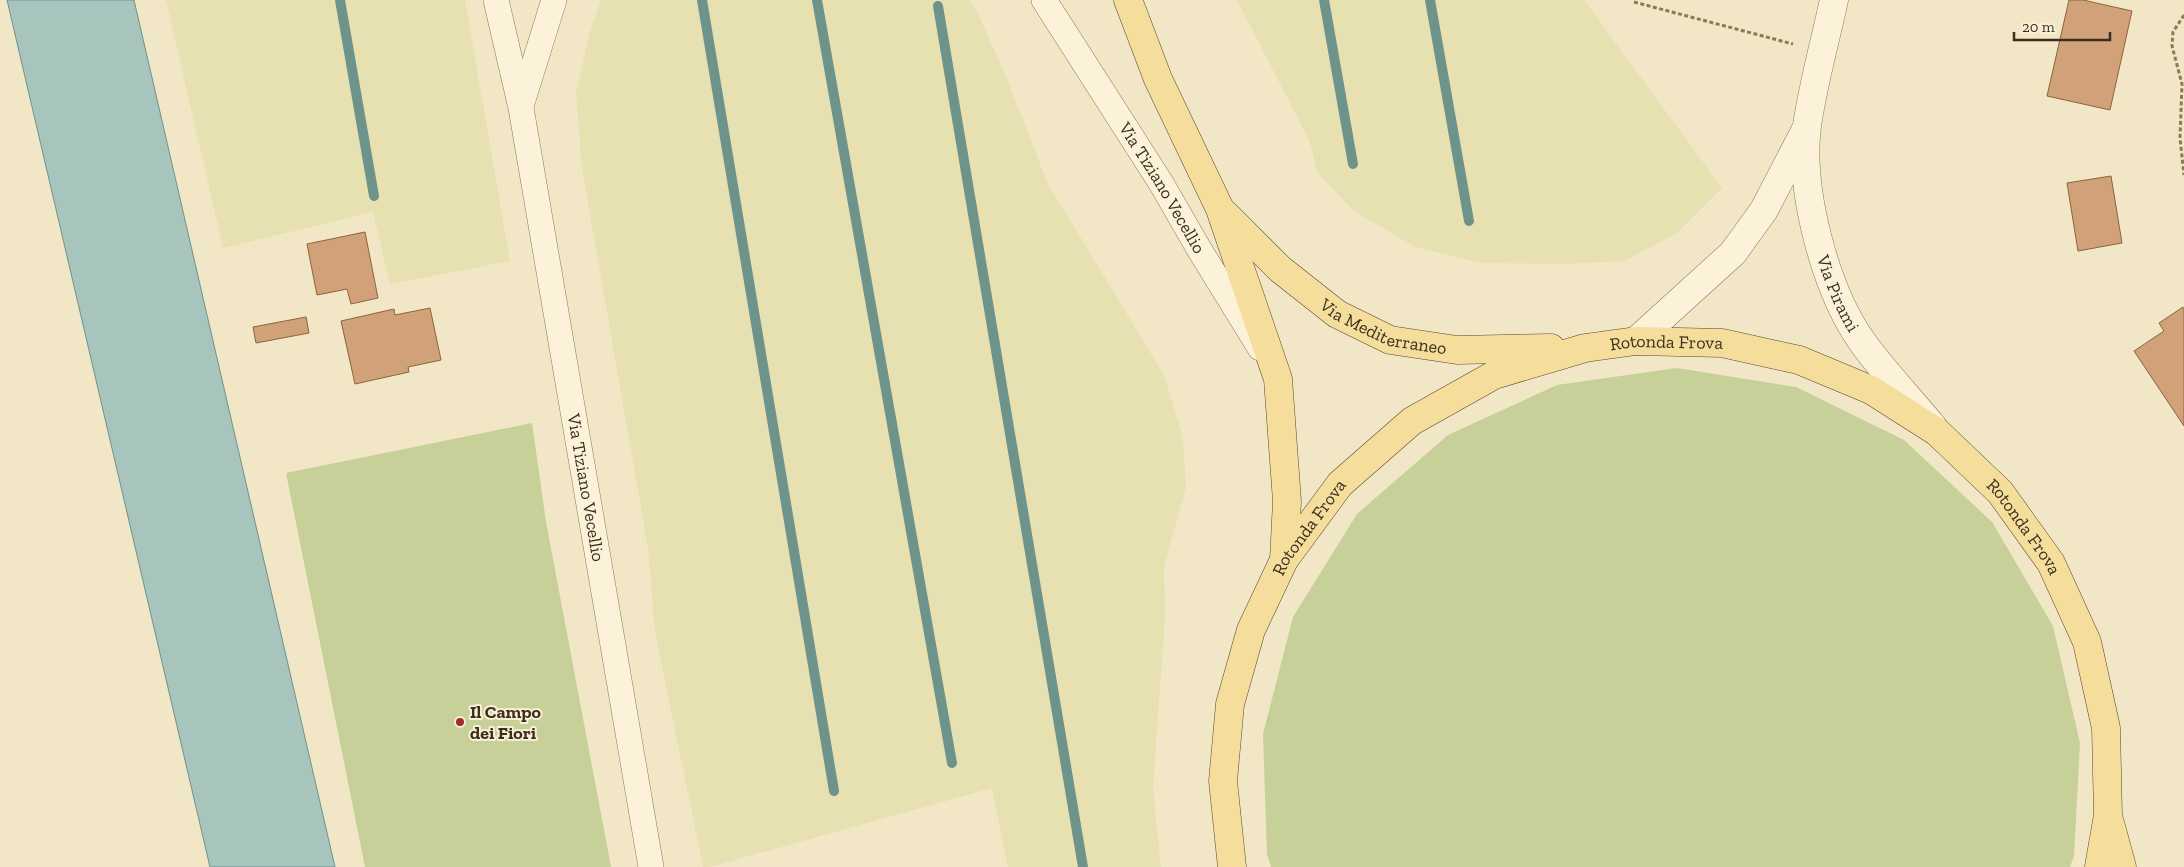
<svg xmlns="http://www.w3.org/2000/svg" width="2184" height="867" font-family="'Zilla Slab',serif">
	<rect width="100%" height="100%" fill="#f1e6c5"/>
	<!-- farmland -->
	<g fill="#e7e1b2">
		<path d="M166 0H465L510 261 390 284 373 212 223 248Z"/>
		<path d="M601 0H969L978 14 1006 76 1047 182 1165 377 1183 439 1186 488 1164 566 1165 617 1153 788 1161 867H1008L992 788 710 867H703L655 632 648 548 582 168 576 93 589 35Z"/>
		<path d="M1237 0H1584L1722 188 1676 234 1624 261 1563 264 1480 263 1415 247 1354 211 1318 174 1310 142Z"/>
	</g>
	<!-- green -->
	<g fill="#c6d098">
		<path d="M1677 368 1796 387 1904 440 1992 522 2053 626 2080 743 2074 856 2070 867H1271L1267 854 1263 734 1293 617 1357 514 1448 435 1557 385Z"/>
		<path d="M532 423 546 522 611 867H365L286 473Z"/>
	</g>
	<!-- water -->
	<path fill="#a7c4bd" stroke="#6d938b" d="M7 0H134L335 867H210Z"/>
	<g fill="none" stroke-linecap="round" stroke-linejoin="round">
		<!-- stream -->
		<g stroke="#6d938b" stroke-width="10">
			<path d="M340 0 374 196"/>
			<path d="M702 0 834 791"/>
			<path d="M817 0 952 763"/>
			<path d="M1324 0 1353 164"/>
			<path d="M1430 0 1469 221"/>
			<path d="M938 6 1083 867"/>
		</g>
	</g>
	<!-- building -->
	<g fill="#d1a279" stroke="#8e623e">
		<path d="M2069 0H2083L2132 11 2110 110 2047 96Z"/>
		<path d="M2111 176 2122 243 2078 251 2067 183Z"/>
		<path d="M365 232 378 298 351 304 347 289 317 295 307 244Z"/>
		<path d="M2183 307 2184 309V426L2134 351 2164 331 2159 323Z"/>
		<path d="M430 308 441 360 408 367 409 372 355 384 341 321 394 309 395 315Z"/>
		<path d="M306 317 309 333 256 343 253 327Z"/>
	</g>
	<g fill="none" stroke-linecap="round" stroke-linejoin="round">
		<defs>
			<g id="minor">
				<path id="s1" d="M496 0 521 108 651 867"/>
				<path id="s2" d="M1044 0 1161 183 1199 249 1260 348"/>
				<path d="M521 106 554 0"/>
			</g>
			<g id="tertiary">
				<path id="s3" d="M1834 0C1825 42 1813 84 1807 126 1799 190 1825 290 1863 343 1884 372 1910 399 1933 427"/>
				<path d="M1636 341 1733 253 1764 210 1805 131"/>
			</g>
			<g id="primary">
				<path d="M1128 0 1158 79 1220 209 1278 379 1287 501 1284 560"/>
				<path id="s4" d="M1225 214 1280 269 1337 314 1390 340 1457 350 1551 348"/>
				<path d="M2110 823 2122 867"/>
				<path id="s5" d="M1232 867 1223 781 1230 704 1251 630 1284 560 1340 484 1412 421 1494 375 1585 348 1636 341 1722 343 1799 360 1871 390 1937 432 2000 492 2051 563 2087 642 2106 728 2108 815 2099 867"/>
			</g>
		</defs>
		<!-- minor casing -->
		<use href="#minor" stroke="#8d785a" stroke-width="26"/>
		<!-- tertiary casing -->
		<use href="#tertiary" stroke="#8d785a" stroke-width="29"/>
		<!-- primary casing -->
		<use href="#primary" stroke="#5b452e" stroke-width="29"/>
		<!-- path -->
		<g stroke="#8d785a" stroke-width="3" stroke-dasharray="4 2.5" stroke-linecap="butt">
			<path d="M1634 2 1793 44"/>
			<path d="M2184 15 2173 32 2172 46 2182 84 2180 138 2184 175"/>
		</g>
		<!-- minor -->
		<use href="#minor" stroke="#fbf2d9" stroke-width="25"/>
		<!-- tertiary -->
		<use href="#tertiary" stroke="#fbf2d9" stroke-width="28"/>
		<!-- primary -->
		<use href="#primary" stroke="#f5de9c" stroke-width="28"/>
	</g>
	<!-- markers -->
	<circle fill="#9f2c26" stroke="#f8efd5" stroke-width="2" cx="460" cy="722" r="5"/>
	<g text-anchor="middle" stroke-width="4" stroke-linejoin="round" paint-order="stroke">
		<!-- street labels -->
		<g font-size="18" fill="#3c2e1e" stroke="#f8efd5">
			<text dy="6" stroke="none"><textPath href="#s2" startOffset="222">Via Tiziano Vecellio</textPath></text>
			<text dy="6" stroke="none"><textPath href="#s3" startOffset="301">Via Pirami</textPath></text>
			<text dy="6" stroke="none"><textPath href="#s4" startOffset="199">Via Mediterraneo</textPath></text>
			<text dy="6" stroke="none"><textPath href="#s5" startOffset="779">Rotonda Frova</textPath></text>
			<text dy="6" stroke="none"><textPath href="#s1" startOffset="496">Via Tiziano Vecellio</textPath></text>
			<text dy="6" stroke="none"><textPath href="#s5" startOffset="359">Rotonda Frova</textPath></text>
			<text dy="6" stroke="none"><textPath href="#s5" startOffset="1199">Rotonda Frova</textPath></text>
		</g>
		<!-- poi labels -->
		<g font-size="18" font-weight="bold" fill="#3c2e1e" stroke="#f8efd5" text-anchor="start">
			<text x="470" y="718">Il Campo<tspan x="470" dy="21">dei Fiori</tspan></text>
		</g>
	</g>
	<!-- scale -->
	<path d="M2014 32v8h96v-8" fill="none" stroke="#3c2e1e" stroke-width="2.5"/>
	<text x="2022" y="32" font-size="15" fill="#3c2e1e" stroke="#f8efd5" stroke-width="4" paint-order="stroke">20 m</text>
</svg>
